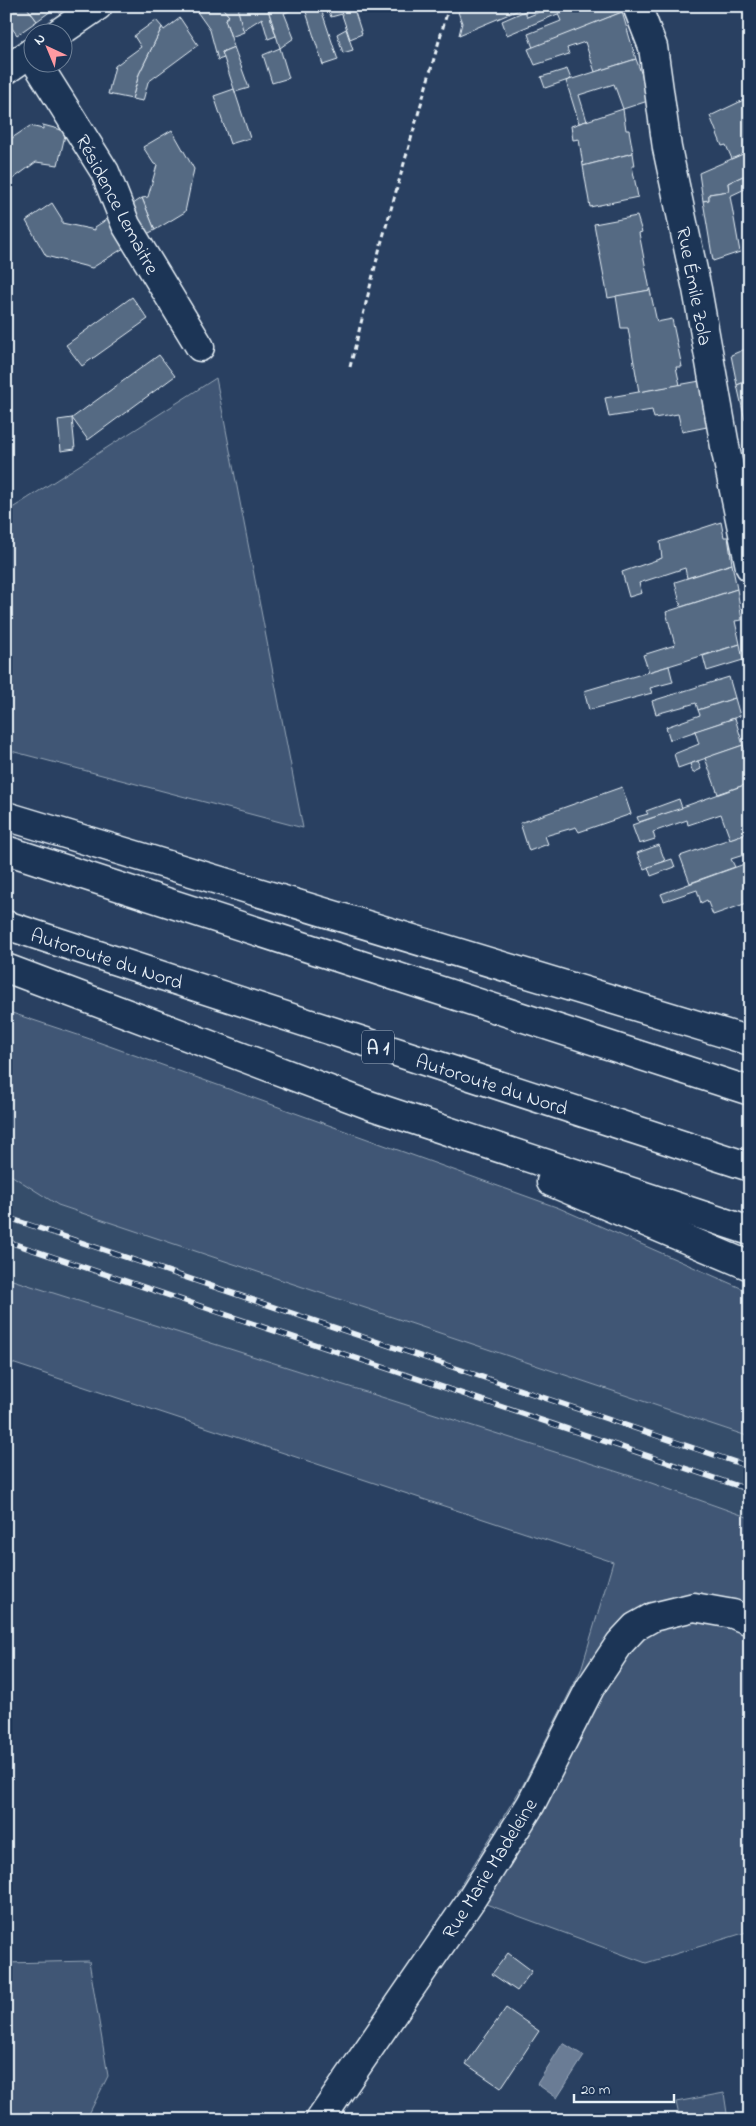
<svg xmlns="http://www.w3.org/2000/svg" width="756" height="2126" font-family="'Indie Flower',sans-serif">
	<rect width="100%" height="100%" fill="#294061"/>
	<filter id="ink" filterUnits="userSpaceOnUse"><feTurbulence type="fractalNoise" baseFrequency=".02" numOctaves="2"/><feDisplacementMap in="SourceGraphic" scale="10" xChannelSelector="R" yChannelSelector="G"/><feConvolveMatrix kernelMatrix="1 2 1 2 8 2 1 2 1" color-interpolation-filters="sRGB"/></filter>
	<g filter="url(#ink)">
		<!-- built -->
		<path fill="#364d6b" d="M6 1172 58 1205 750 1437V1518L640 1479 6 1278Z"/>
		<!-- green -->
		<g fill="#415774" stroke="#94a4b6">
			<path d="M216 378 303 828 11 751 6 732V508L14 507Z"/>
			<path d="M6 1011 87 1038 559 1208 750 1292V1437L58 1205 6 1172Z"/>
			<path d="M6 1278 640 1479 750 1518V1931L646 1963 456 1893 523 1785 581 1670 613 1562 6 1361Z"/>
			<path d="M89 1961 108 2076 86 2120H6V1963Z"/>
			<path d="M724 2093 728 2120H680L676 2102Z"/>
		</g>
		<!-- water -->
		<path fill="#6b7c95" stroke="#9dabbd" d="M563 2043 584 2056 557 2098 537 2084Z"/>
		<!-- building -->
		<g fill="#556a83" stroke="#e8f1f8">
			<path d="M6 6H26L37 21 17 35 6 20Z"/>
			<path d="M26 6H58L37 21Z"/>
			<path d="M193 6H221L229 16 225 19 234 47 222 52 224 58 218 60 210 30Z"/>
			<path d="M221 6H243L238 10 244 32 231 37 225 19 229 16Z"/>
			<path d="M243 6H267L276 36 268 39 262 18 243 30 238 10Z"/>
			<path d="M267 6H291L292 10 284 13 294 38 280 48Z"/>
			<path d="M308 6H320L338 60 323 65 306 12 310 11Z"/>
			<path d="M327 6H339L342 14 331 17Z"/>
			<path d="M339 6H353L362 34 350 39Z"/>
			<path d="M471 6H514L519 10 459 35 462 23 458 12Z"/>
			<path d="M554 6H577L507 35 502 21 525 11 527 17Z"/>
			<path d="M577 6H620L622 12 533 48 528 34 561 21 558 14Z"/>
			<path d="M622 12 636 59 595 72 585 42 567 48 569 54 535 65 528 49Z"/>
			<path d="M180 18 198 45 148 82 143 101 132 99 139 74 162 27 164 30Z"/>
			<path d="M156 20 162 27 139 74 132 99 108 94 115 66 141 47 134 36Z"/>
			<path d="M346 29 353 50 343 53 337 34Z"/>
			<path d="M234 47 249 88 235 92 222 52Z"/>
			<path d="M280 48 289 78 272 83 263 55Z"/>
			<path d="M636 59 651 100 623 109 614 84 579 95 587 121 579 123 566 81Z"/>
			<path d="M567 69 571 79 545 88 541 77Z"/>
			<path d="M234 89 250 138 230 144 214 96Z"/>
			<path d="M750 97V151L732 159 726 145 722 146 710 116Z"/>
			<path d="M623 109 626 130H629L633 153 583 166 579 139 573 140 571 126Z"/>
			<path d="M43 125 66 131 58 165 36 162 6 184V142L30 126 43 129Z"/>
			<path d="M172 130 194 169 185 212 155 230 142 198 148 197 157 165 154 164 143 147Z"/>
			<path d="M750 151V173L728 183 729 191 709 194V200L703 201 699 173Z"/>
			<path d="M633 153 635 166H632L638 197 590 207 583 166Z"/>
			<path d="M743 176 747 188 730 196 740 252 713 261 703 201 709 200V194L729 191 728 183Z"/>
			<path d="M142 198 155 230 147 234 130 206Z"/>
			<path d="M52 203 62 219V223L95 230V227L109 218 127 246 92 268 46 256 26 221Z"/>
			<path d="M637 216 642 232 639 233 650 290 608 298 594 224Z"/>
			<path d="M650 290 657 322 672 319 682 367H676L680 385 639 392 628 328H621L616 296Z"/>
			<path d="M132 297 148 319 82 366 66 345Z"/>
			<path d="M750 347V380L737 385 731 355Z"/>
			<path d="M159 355 175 376 88 440 72 418Z"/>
			<path d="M750 380V418L745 420 737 385Z"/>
			<path d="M700 381 707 427 682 432 678 414 654 418 652 410 609 417 605 398Z"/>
			<path d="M72 418 75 449 61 451 58 420Z"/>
			<path d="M721 522 724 537H728L732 564 687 578 685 568 639 583 642 593 629 597 622 572 662 558 660 542Z"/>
			<path d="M732 564 737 589 681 607 675 582Z"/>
			<path d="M737 589 742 620 735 621 740 644 649 672 643 655 675 645 666 612Z"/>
			<path d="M740 644 743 660 707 671 703 656Z"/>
			<path d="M669 666 673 682 650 688 652 693 589 710 584 691Z"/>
			<path d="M729 677 735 698 698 710 696 703 656 714 652 701Z"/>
			<path d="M735 698 740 716 670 740 666 727 700 715 698 710Z"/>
			<path d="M735 718 743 745 678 768 674 754 699 744 695 731Z"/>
			<path d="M743 745 750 762V783L718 794 705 758Z"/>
			<path d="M698 761 701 769 693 773 690 764Z"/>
			<path d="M750 783V818L747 819 750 832 730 839 721 814 688 825 687 820 653 832 655 839 639 844 632 825Z"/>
			<path d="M622 787 631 814 579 832 576 827 545 836 548 844 529 851 520 823Z"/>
			<path d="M679 799 682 808 639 822 637 817 648 814 646 811Z"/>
			<path d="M750 832V853L731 859 735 867 690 883 680 856Z"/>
			<path d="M659 845 665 861 644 869 637 853Z"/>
			<path d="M672 859 675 867 651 876 648 867Z"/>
			<path d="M750 862V902L713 915 707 900 701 903 697 890 664 901 661 894Z"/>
			<path d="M508 1953 532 1971 517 1991 492 1974Z"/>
			<path d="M506 2008 539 2031 501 2088 466 2064Z"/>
		</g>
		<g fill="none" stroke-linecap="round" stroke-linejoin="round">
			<defs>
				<g id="street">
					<path d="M637 6 653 47 667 148 697 289 726 452 750 567"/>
					<path d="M36 62 105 172 126 225 200 347"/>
					<path d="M320 2120 471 1900 531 1804 590 1688 620 1643 635 1627 653 1617 694 1607 733 1614 750 1621"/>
				</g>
				<g id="secondary">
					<path d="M60 32 98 6"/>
					<path d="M6 70 32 52"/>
				</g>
				<g id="highway">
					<path d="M6 816 750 1041"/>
					<path d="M6 850 750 1091"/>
					<path d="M6 925 750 1167"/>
					<path d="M6 968 372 1106 750 1231"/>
					<path d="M551 1182 750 1266"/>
				</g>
			</defs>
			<!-- street casing -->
			<use href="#street" stroke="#e8f1f8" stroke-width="31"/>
			<!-- secondary casing -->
			<use href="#secondary" stroke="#e8f1f8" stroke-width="31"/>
			<!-- highway casing -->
			<use href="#highway" stroke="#e8f1f8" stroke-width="31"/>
			<!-- path -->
			<path stroke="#e8f1f8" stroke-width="3" stroke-dasharray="5 4" stroke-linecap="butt" d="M350 367 379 251 449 6"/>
			<!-- street -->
			<use href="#street" stroke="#1d3557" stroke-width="28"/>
			<!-- secondary -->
			<use href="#secondary" stroke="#1d3557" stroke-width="28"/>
			<!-- highway -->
			<use href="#highway" stroke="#1d3557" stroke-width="28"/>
			<defs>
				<g id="rail">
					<path d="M6 1217 750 1467"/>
					<path d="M6 1241 750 1490"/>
				</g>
			</defs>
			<!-- rail casing -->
			<use href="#rail" stroke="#e8f1f8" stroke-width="5.5"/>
			<!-- rail -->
			<use href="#rail" stroke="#1d3557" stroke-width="4" stroke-dasharray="11" stroke-linecap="butt"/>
		</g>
	</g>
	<g text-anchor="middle" stroke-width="4" stroke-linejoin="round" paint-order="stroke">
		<!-- shield labels -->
		<rect fill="#1d3557" stroke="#abb9c8" stroke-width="1" x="362" y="1030.5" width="32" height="33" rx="4"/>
		<g font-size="19" font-weight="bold" fill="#e8f1f8">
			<text x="378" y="1054">A 1</text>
		</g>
		<!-- street labels -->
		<g font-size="20" fill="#e8f1f8" stroke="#1d3557">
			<text transform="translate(118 204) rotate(62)" y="7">Résidence Lemaitre</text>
			<text transform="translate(695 286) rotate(79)" y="7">Rue Émile Zola</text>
			<text transform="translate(107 958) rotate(18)" y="7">Autoroute du Nord</text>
			<text transform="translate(492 1084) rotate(18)" y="7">Autoroute du Nord</text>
			<text transform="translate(489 1868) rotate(-58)" y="7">Rue Marie Madeleine</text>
		</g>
	</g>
	<!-- margin -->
	<rect width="756" height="2126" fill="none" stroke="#1d3557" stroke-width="25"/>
	<rect x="12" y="12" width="731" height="2101" fill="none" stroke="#e8f1f8" stroke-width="2" filter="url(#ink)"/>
	<!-- north arrow -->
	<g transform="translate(48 48) rotate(316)"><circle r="24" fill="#1d3557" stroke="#6e8097"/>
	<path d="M0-4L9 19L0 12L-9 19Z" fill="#ff9aa2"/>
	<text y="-8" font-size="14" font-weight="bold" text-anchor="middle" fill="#e8f1f8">N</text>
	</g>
	<!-- scale -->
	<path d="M574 2094v8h100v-8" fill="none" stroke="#e8f1f8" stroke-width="2.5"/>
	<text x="581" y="2094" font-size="15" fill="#e8f1f8" stroke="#1d3557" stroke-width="4" paint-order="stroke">20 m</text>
</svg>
